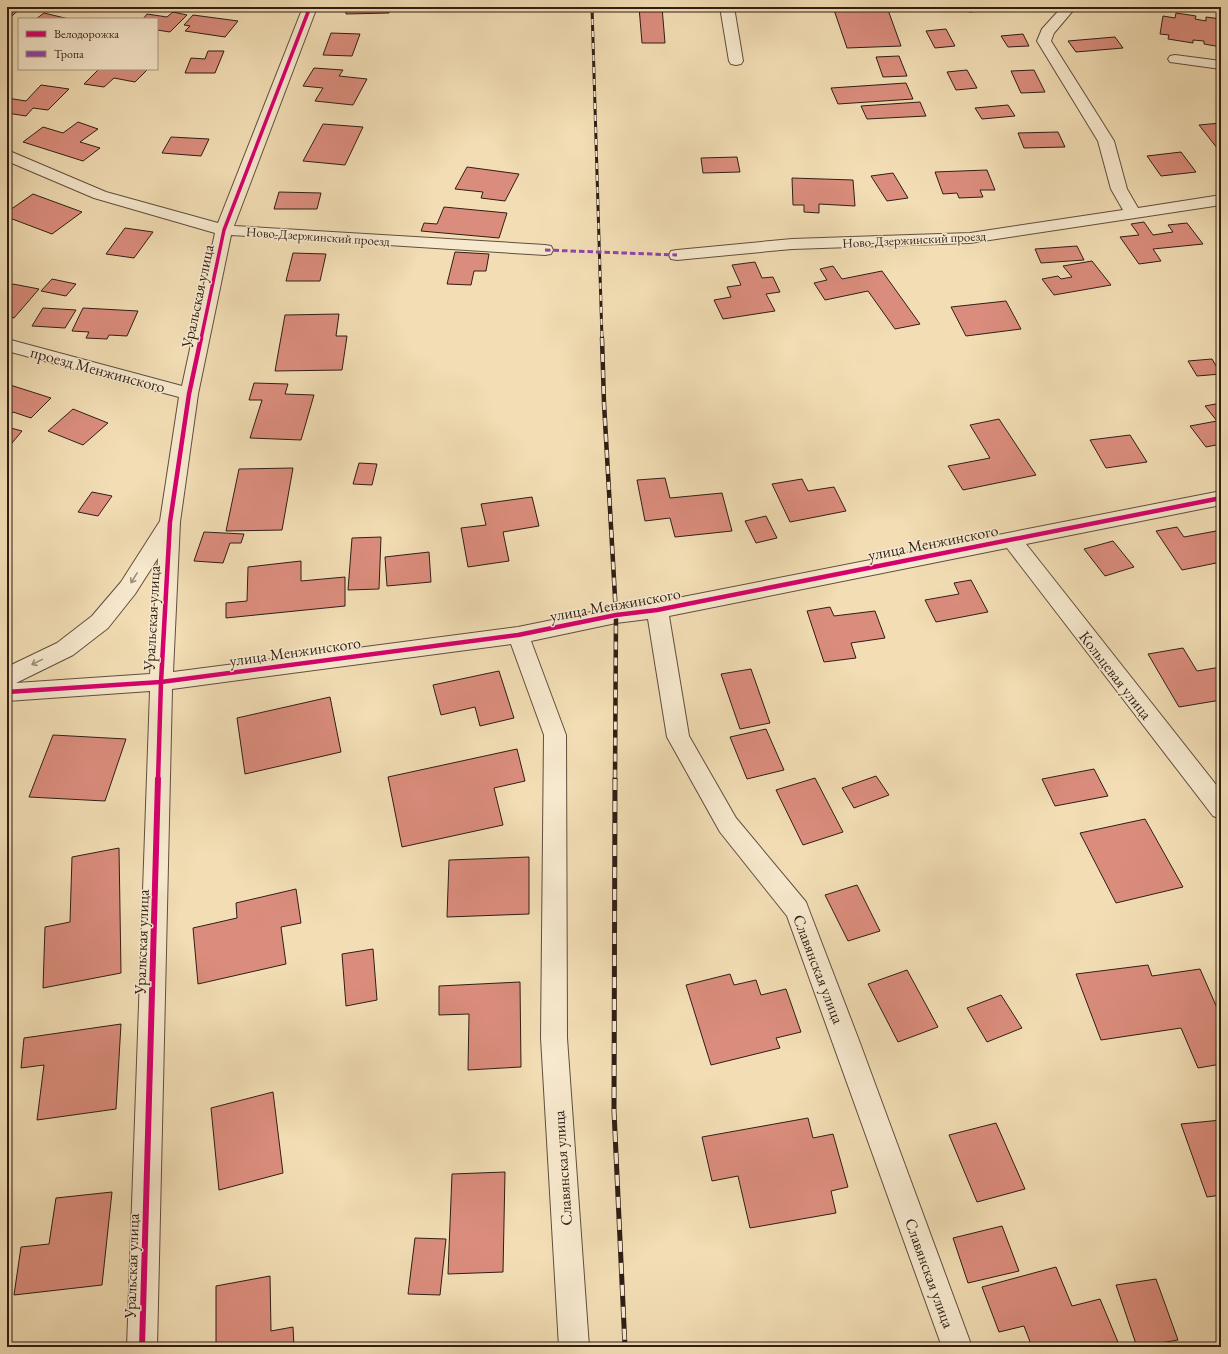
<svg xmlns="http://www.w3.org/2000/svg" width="1228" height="1354" font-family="'EB Garamond',serif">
	<rect width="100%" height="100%" fill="#f2ddb4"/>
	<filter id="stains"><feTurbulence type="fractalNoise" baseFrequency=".005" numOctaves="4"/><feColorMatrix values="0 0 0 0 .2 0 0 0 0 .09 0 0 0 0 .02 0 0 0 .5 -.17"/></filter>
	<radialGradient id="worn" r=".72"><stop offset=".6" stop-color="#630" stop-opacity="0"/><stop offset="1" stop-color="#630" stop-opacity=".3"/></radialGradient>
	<!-- building -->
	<g fill="#db8d7d" stroke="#2f1e15">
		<path d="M7 7H13V8L20 9 8 19H7Z"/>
		<path d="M346 7H390L389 13 346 14Z"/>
		<path d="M639 7H662L665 43H642Z"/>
		<path d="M833 7H887L901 46 847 48Z"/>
		<path d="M966 7H994L995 10 969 12Z"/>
		<path d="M173 12 187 15 170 32 157 30V19H143L147 14 167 17Z"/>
		<path d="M44 13 69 19H36Z"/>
		<path d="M1176 13 1196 16 1195 19 1206 21V17L1221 19V47L1204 44V41L1193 40V43L1168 39 1169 35 1160 34 1163 16 1175 18Z"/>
		<path d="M193 15 238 21 225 37 185 31 190 26 184 25Z"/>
		<path d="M946 29 955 46 935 48 926 31Z"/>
		<path d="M331 33 360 34 352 56 323 55Z"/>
		<path d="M1023 34 1029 46 1008 47 1001 36Z"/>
		<path d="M1115 37 1123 48 1076 52 1068 41Z"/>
		<path d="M208 51H224L215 73H185L191 58 205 59Z"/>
		<path d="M899 56 907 76 883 77 876 57Z"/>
		<path d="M314 68 343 70 339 76 367 79 353 105 315 101 323 88 303 86Z"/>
		<path d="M99 69H148L135 82 114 78 104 87 84 84Z"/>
		<path d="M967 70 977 88 956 90 947 72Z"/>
		<path d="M1034 70 1045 92 1021 93 1011 71Z"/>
		<path d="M906 83 913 99 838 104 831 88Z"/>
		<path d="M41 85 69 89 48 110 33 108 26 116 7 113V98L26 101Z"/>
		<path d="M920 102 926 116 867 119 861 106Z"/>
		<path d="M1008 105 1015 116 982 119 975 108Z"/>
		<path d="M78 122 98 129 80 142 100 148 83 161 23 142 43 127 63 133Z"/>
		<path d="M1221 123V153L1199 125Z"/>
		<path d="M323 124 363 127 345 165 303 161Z"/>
		<path d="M1058 132 1065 147 1024 148 1018 133Z"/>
		<path d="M171 137 209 139 201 156 162 153Z"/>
		<path d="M1181 152 1196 172 1161 176 1147 156Z"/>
		<path d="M737 157 740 172 703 173 701 158Z"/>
		<path d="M467 167 519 174 505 201 481 198 483 192 455 189Z"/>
		<path d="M987 170 995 190H980L983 197 959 198 957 193 943 194 935 172Z"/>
		<path d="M893 173 908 198 887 201 871 176Z"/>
		<path d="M792 178 853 180 855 206 819 204V213L804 212V205H793Z"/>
		<path d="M279 192 321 193 317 209H274Z"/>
		<path d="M33 194 82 212 52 234 7 217V212Z"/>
		<path d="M444 207 507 213 499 238 421 231 424 223 437 224Z"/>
		<path d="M1144 222 1153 235 1173 232 1168 225 1187 223 1203 244 1153 249 1161 261 1139 264 1120 237 1139 235 1131 224Z"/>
		<path d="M125 228 153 232 134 258 106 254Z"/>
		<path d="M1077 246 1084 260 1041 263 1035 249Z"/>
		<path d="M455 252 489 254 486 271H474L471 285 447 284Z"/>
		<path d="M293 253 326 254 320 281H286Z"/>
		<path d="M1092 261 1111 285 1054 295 1042 279 1058 276 1061 279 1072 277 1063 266Z"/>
		<path d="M755 262 762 278 773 277 780 292 766 294 775 311 723 319 714 300 731 297 727 287 741 285 732 265Z"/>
		<path d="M833 266 842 279 882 271 920 324 895 329 868 291 825 300 814 283 827 280 820 269Z"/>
		<path d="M52 279 76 284 66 296 41 291Z"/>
		<path d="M13 284 39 289 14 318 7 316V287H10Z"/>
		<path d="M1006 301 1021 329 966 336 951 307Z"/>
		<path d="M43 308 76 310 65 328 32 326Z"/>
		<path d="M83 308 138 311 127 336 109 335 107 339 86 338 89 332 72 331Z"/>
		<path d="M339 314 336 336H347L342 370 275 371 285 315Z"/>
		<path d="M1212 359 1221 374 1197 376 1188 361Z"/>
		<path d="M254 383 288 384 285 394 314 395 301 440 250 438 262 400H249Z"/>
		<path d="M7 384 51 398 31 418 13 412 7 419Z"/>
		<path d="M1221 403V444L1206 447 1190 426 1217 421 1205 406Z"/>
		<path d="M73 409 108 423 83 445 48 431Z"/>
		<path d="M999 419 1036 475 963 490 948 466 990 458 970 425Z"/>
		<path d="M7 427 22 431 7 449Z"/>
		<path d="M1130 435 1147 462 1106 468 1090 440Z"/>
		<path d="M359 463 377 464 372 485 353 484Z"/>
		<path d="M293 468 282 530 226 531 239 469Z"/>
		<path d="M665 478 670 498 722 493 732 531 675 537 670 518 645 521 637 480Z"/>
		<path d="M802 479 808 491 834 487 846 511 790 522 772 484Z"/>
		<path d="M92 492 112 496 98 516 78 512Z"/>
		<path d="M532 497 539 526 503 532 509 561 468 567 461 528 486 525 481 504Z"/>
		<path d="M766 516 777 538 756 543 745 521Z"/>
		<path d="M1177 527 1184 537 1216 531 1221 537V562L1182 570 1156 531Z"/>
		<path d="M204 532 244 534 241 543H230L223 563 194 561Z"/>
		<path d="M381 537 379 589 348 590 352 538Z"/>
		<path d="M1113 541 1134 567 1105 576 1084 549Z"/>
		<path d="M429 552 431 582 387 586 385 557Z"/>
		<path d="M301 561V581L345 577V606L226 618V603L247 601 248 567Z"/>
		<path d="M971 580 988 612 936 622 925 600 959 594 954 583Z"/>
		<path d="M830 607 834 616 875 611 885 638 851 643 856 658 824 662 807 611Z"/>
		<path d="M1183 648 1197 671 1221 667V700L1179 707 1148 654Z"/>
		<path d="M751 669 770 723 740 729 721 674Z"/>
		<path d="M499 671 514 718 480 726 475 707 441 715 433 685Z"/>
		<path d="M330 697 341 752 245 774 237 718Z"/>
		<path d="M766 729 784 770 747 779 730 737Z"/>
		<path d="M53 735 126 739 105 801 29 797Z"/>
		<path d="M517 749 525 781 494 788 503 825 402 847 388 777Z"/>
		<path d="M1094 769 1108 796 1055 806 1042 779Z"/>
		<path d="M876 776 889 795 854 808 842 788Z"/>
		<path d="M815 778 843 832 803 845 776 790Z"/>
		<path d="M1145 819 1183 887 1116 903 1080 833Z"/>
		<path d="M119 848 121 973 43 988 45 927 70 922 72 857Z"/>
		<path d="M529 857V914L447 917 449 860Z"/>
		<path d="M857 885 880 931 848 941 825 895Z"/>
		<path d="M296 889 301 923 281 927 286 964 198 984 193 928 237 918 236 903Z"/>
		<path d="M373 949 377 1000 346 1006 342 954Z"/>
		<path d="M1148 965 1152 976 1200 969 1221 1017V1064L1198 1068 1181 1028 1101 1040 1076 974Z"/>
		<path d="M907 970 938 1027 898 1042 868 984Z"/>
		<path d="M730 974 734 985 756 980 761 995 786 989 801 1032 776 1038 780 1048 711 1065 686 985Z"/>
		<path d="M520 982 521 1067 468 1070 469 1014 439 1015V986Z"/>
		<path d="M1001 995 1022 1028 987 1042 967 1008Z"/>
		<path d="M121 1024 116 1109 37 1120 44 1065 21 1068 24 1038Z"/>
		<path d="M273 1092 283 1173 219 1190 211 1108Z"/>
		<path d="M808 1118 813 1138 833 1134 848 1187 831 1191 836 1213 750 1228 738 1176 712 1181 702 1137Z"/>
		<path d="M1221 1120V1195L1207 1197 1181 1124Z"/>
		<path d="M996 1123 1025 1189 977 1202 949 1135Z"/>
		<path d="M505 1172 503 1272 448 1274 452 1174Z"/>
		<path d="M112 1192 102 1285 14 1295 21 1247 49 1244 56 1198Z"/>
		<path d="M1002 1226 1019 1271 968 1283 953 1238Z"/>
		<path d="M415 1238 446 1239 440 1295 408 1294Z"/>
		<path d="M1056 1267 1072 1306 1100 1299 1120 1347H1032L1024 1326 999 1332 982 1287Z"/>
		<path d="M270 1276 271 1331 293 1327 294 1347H216V1286Z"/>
		<path d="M1156 1279 1178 1340 1137 1347 1116 1285Z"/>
	</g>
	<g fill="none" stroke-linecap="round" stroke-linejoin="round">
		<defs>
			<g id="minor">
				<path d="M303 7H317L234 226 545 245 551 246 553 250 551 254 545 255 231 235 198 394 180 522 173 672 518 627 616 607 657 602 1221 491V505L1026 544 1221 791V819L1213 816 1007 548 669 616 689 736 736 818 806 902 809 910 860 1043 972 1347H942L787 916 720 832 667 737 648 619 616 623 531 641 566 735 567 1038 589 1347H559L541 1038 544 735 511 644 172 689 157 1347H127L150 691 7 701V667L57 643 92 616 121 582 160 521 179 397 7 351V339L182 386 215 233 94 198 7 161V150L106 192 218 223ZM158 558 150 674 16 683 73 655 108 628 135 594Z"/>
				<path d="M720 7H734L743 61 741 64 736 65 731 64 729 61Z"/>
				<path d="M1062 7H1076L1054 33 1051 41 1114 141 1127 189 1138 208 1221 195V205L970 243 792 249 677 260 671 259 669 255 671 251 677 250 792 239 970 233 1123 210 1111 189 1098 141 1037 41 1042 29Z"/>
				<path d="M1175 55 1221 61V69L1170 62 1168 59 1170 56Z"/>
			</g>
		</defs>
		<!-- minor casing -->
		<use href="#minor" stroke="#604e3d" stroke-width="2"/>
		<!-- minor -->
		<use href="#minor" fill="#f7e9ce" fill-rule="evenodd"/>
		<defs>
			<path id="rail-far2" d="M592 7 602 339"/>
			<path id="rail-far1" d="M602 338 604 403 616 615 615 780"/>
			<path id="rail" d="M615 779 614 1111 625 1347"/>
		</defs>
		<!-- rail-far2 casing -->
		<use href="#rail-far2" stroke="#2f1e15" stroke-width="3"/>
		<!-- rail-far1 casing -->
		<use href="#rail-far1" stroke="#2f1e15" stroke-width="4.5"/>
		<!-- rail casing -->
		<use href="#rail" stroke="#2f1e15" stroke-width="5"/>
		<!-- rail-far2 -->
		<use href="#rail-far2" stroke="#f7e9ce" stroke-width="2" stroke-dasharray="6" stroke-linecap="butt"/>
		<!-- rail-far1 -->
		<use href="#rail-far1" stroke="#f7e9ce" stroke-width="3" stroke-dasharray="8" stroke-linecap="butt"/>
		<!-- rail -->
		<use href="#rail" stroke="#f7e9ce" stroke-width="3.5" stroke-dasharray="11" stroke-linecap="butt"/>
		<!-- quiet -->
		<path stroke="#8e44ad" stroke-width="3" stroke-dasharray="5.5 3" stroke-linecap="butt" d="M545 250 677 255"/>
		<defs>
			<path id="cycleway-far2" d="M201 339 224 230 310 7"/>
			<g id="cycleway-far1">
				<path d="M7 692 161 682 518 635 616 615 657 610 1221 498"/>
				<path d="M158 780 161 682 170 522 189 394 201 338"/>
			</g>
			<path id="cycleway" d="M142 1347 158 779"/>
		</defs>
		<!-- cycleway-far2 casing -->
		<use href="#cycleway-far2" stroke="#f7e9ce" stroke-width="5.5"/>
		<!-- cycleway-far1 casing -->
		<use href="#cycleway-far1" stroke="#f7e9ce" stroke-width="7"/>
		<!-- cycleway casing -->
		<use href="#cycleway" stroke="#f7e9ce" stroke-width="8"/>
		<!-- cycleway-far2 -->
		<use href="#cycleway-far2" stroke="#d6006c" stroke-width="3.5"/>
		<!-- cycleway-far1 -->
		<use href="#cycleway-far1" stroke="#d6006c" stroke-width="4.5"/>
		<!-- cycleway -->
		<use href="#cycleway" stroke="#d6006c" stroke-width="6"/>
	</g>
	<!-- one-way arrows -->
	<defs><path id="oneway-shaft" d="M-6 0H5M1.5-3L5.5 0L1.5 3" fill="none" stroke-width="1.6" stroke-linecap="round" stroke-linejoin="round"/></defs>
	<g stroke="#9d8e7b">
		<use href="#oneway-shaft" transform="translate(134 578) rotate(122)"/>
		<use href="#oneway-shaft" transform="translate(37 662) rotate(154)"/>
	</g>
	<g text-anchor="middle" stroke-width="3" stroke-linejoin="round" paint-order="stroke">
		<!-- far-street labels -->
		<g font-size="13" fill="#2f1e15" stroke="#f7e9ce">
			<text transform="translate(318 236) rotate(4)" y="5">Ново-Дзержинский проезд</text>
			<text transform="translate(914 239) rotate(-3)" y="5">Ново-Дзержинский проезд</text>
		</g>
		<!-- street labels -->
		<g font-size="16" fill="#2f1e15" stroke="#f7e9ce">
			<text transform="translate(197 296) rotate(-78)" y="6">Уральская улица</text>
			<text transform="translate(98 369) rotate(15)" y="6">проезд Менжинского</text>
			<text transform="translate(933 542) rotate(-11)" y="6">улица Менжинского</text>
			<text transform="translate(615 604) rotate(-10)" y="6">улица Менжинского</text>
			<text transform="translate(151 618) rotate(-87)" y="6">Уральская улица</text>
			<text transform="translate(295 651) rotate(-8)" y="6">улица Менжинского</text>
			<text transform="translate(1116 675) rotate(52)" y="6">Кольцевая улица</text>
			<text transform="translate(141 942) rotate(-88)" y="6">Уральская улица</text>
			<text transform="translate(819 969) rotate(69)" y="6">Славянская улица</text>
			<text transform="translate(562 1168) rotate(-94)" y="6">Славянская улица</text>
			<text transform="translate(131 1266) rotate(-88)" y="6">Уральская улица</text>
			<text transform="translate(930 1273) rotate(70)" y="6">Славянская улица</text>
		</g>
	</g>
	<!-- margin -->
	<rect width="1228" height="1354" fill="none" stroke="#f2ddb4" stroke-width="24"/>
	<rect x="8" y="8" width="1212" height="1338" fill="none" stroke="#2f1e15" stroke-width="2"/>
	<rect x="12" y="12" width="1204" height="1330" fill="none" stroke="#2f1e15"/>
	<!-- legend -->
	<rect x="18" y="18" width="140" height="52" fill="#f7e9ce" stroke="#a79884"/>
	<rect x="26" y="31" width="20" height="6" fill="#d6006c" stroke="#a79884"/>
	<text x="54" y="38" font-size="12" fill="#2f1e15">Велодорожка</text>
	<rect x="26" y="51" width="20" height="6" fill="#8e44ad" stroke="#a79884"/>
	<text x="54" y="58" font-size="12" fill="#2f1e15">Тропа</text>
	<rect width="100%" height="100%" filter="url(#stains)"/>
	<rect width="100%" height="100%" fill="url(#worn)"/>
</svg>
